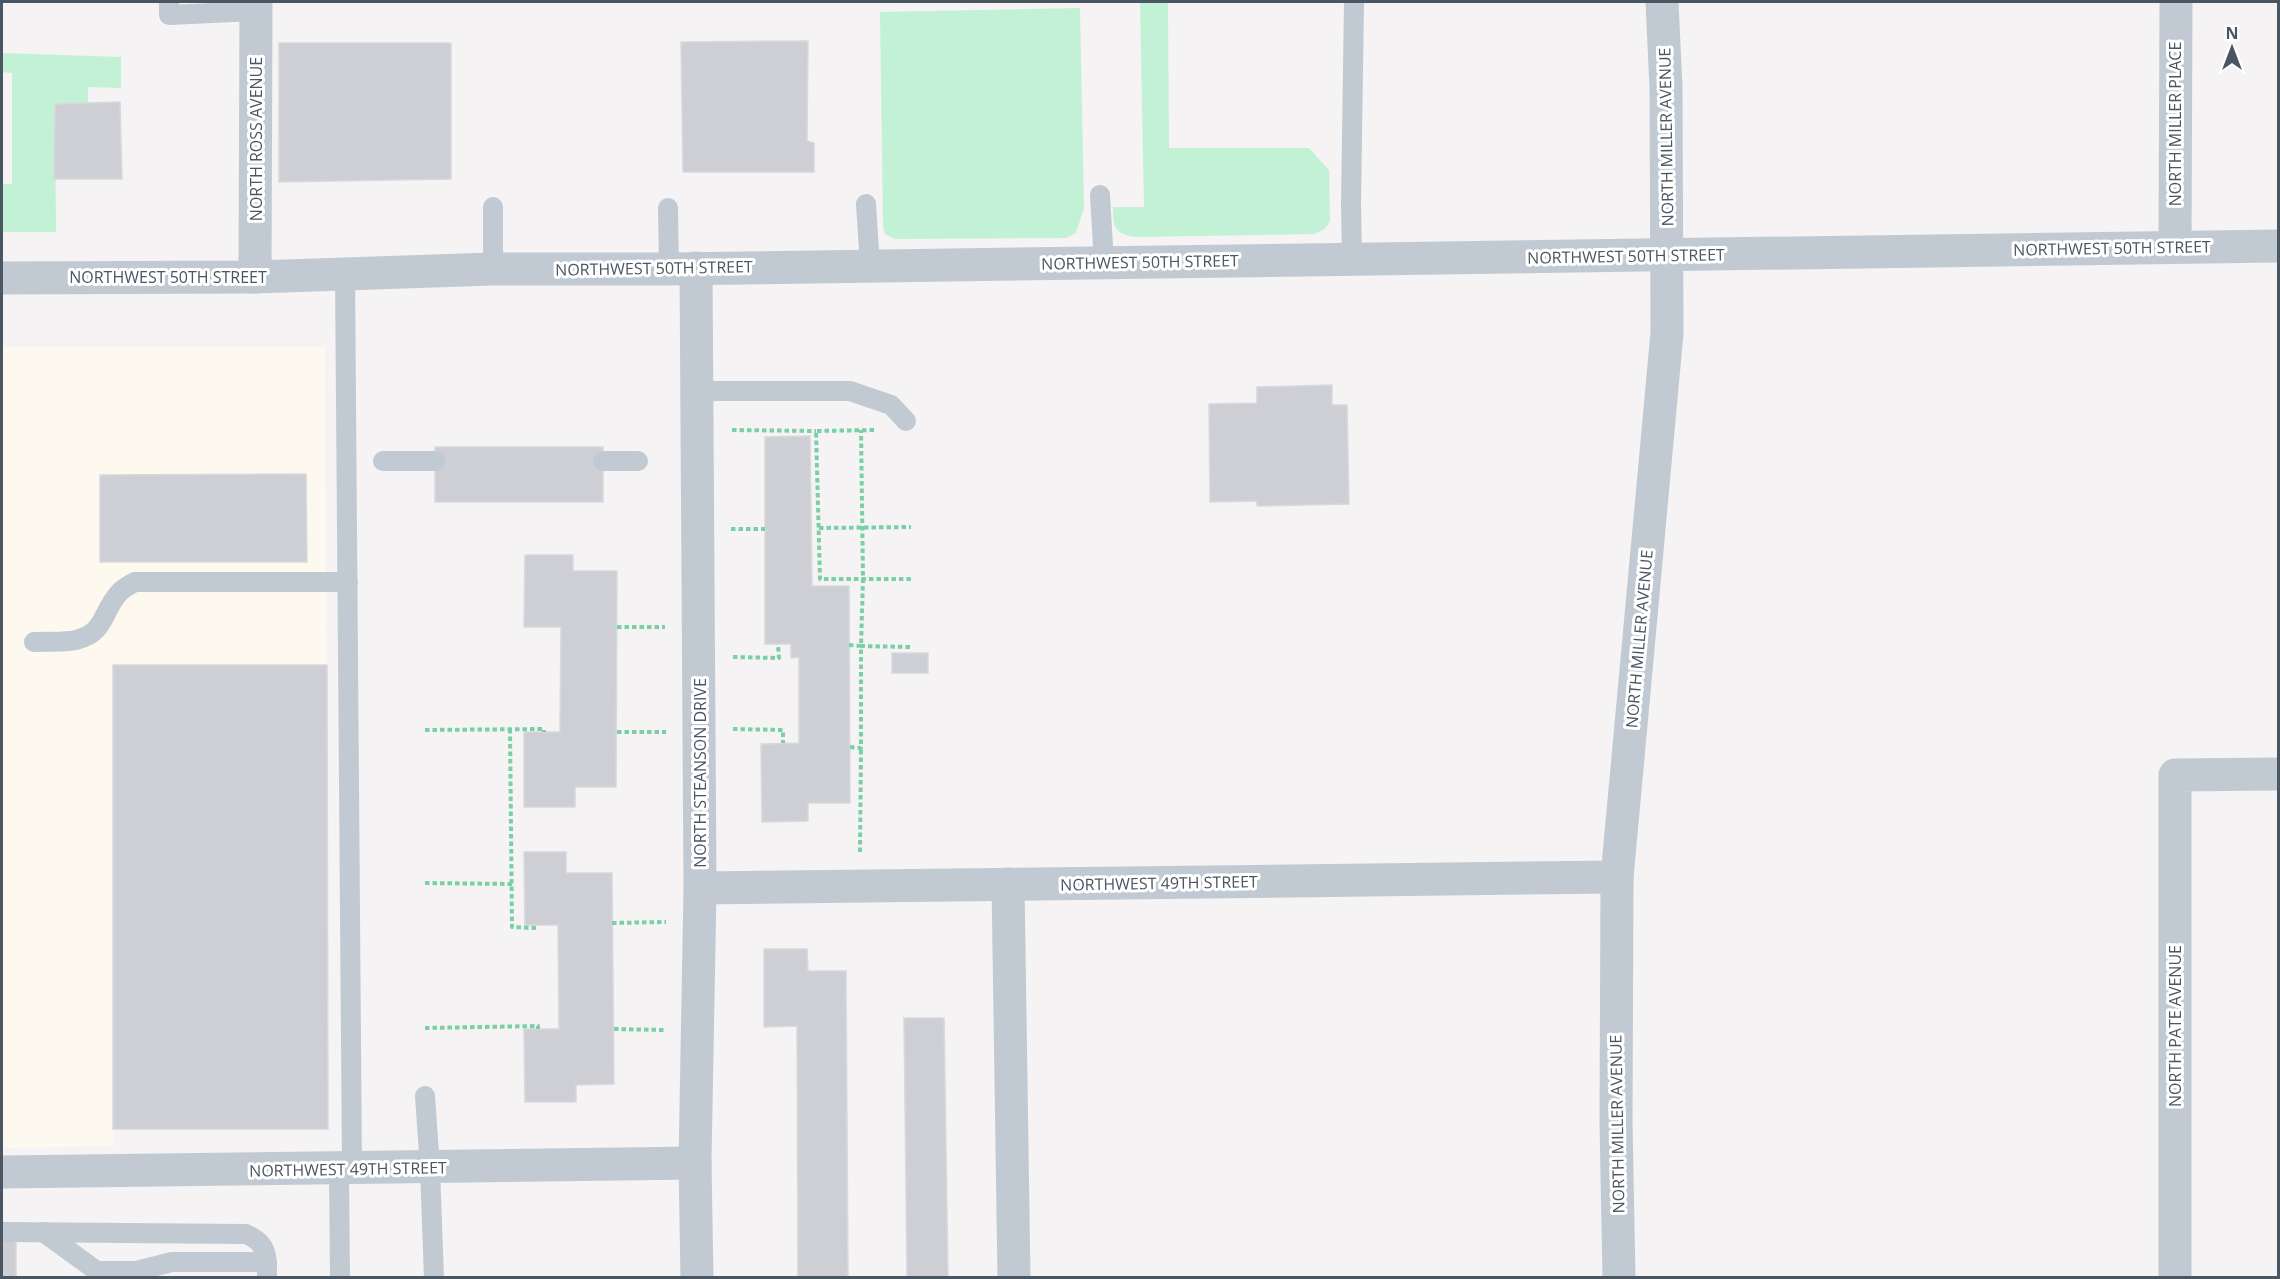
<svg xmlns="http://www.w3.org/2000/svg" width="2280" height="1279" font-family="'Open Sans',sans-serif">
	<rect width="100%" height="100%" fill="#f5f3f3"/>
	<!-- commercial -->
	<path fill="#fdf9ef" d="M2 347H325L328 1129H114V1146L2 1148Z"/>
	<!-- green -->
	<g fill="#c3f1d5">
		<path d="M1140 2H1168L1169 148H1309L1329 170 1330 220C1327 229 1322 231 1313 234L1136 237C1114 234 1113 227 1113 207H1144Z"/>
		<path d="M1080 8 1084 208 1076 233 1066 238 895 239 885 234 883 226 880 12Z"/>
		<path d="M2 53 121 57V88L88 87V103L55 104 56 232H2V184H12V73L2 72Z"/>
	</g>
	<!-- building -->
	<g fill="#cdcfd5" stroke="#d7d9de" stroke-width="1.5">
		<path d="M808 41 807 141 814 143V172H683L681 42Z"/>
		<path d="M279 43H451V179L279 182Z"/>
		<path d="M120 102 122 179H54L55 104Z"/>
		<path d="M1332 385V405H1347L1349 504 1257 506V501L1210 502 1209 404 1257 403V387Z"/>
		<path d="M810 436 812 586H849L850 803H808V821L762 822 761 744 799 743V657L791 658V644H765V437Z"/>
		<rect x="435" y="447" width="168" height="55"/>
		<path d="M306 474 307 562H100V475Z"/>
		<path d="M525 555H573V571H617L616 787H575V807H524V732H560L561 627H524Z"/>
		<rect x="892" y="653" width="36" height="20"/>
		<path d="M113 665H327L328 1129H113Z"/>
		<path d="M524 852H566V873H612L614 1084 576 1085V1102H525L524 1029H559L558 925H525Z"/>
		<path d="M764 949H807L808 971H846L848 1278H798L797 1026 764 1027Z"/>
		<path d="M904 1018H944L948 1278H907Z"/>
		<rect x="2" y="1240" width="14" height="38"/>
	</g>
	<g fill="none" stroke-linecap="round" stroke-linejoin="round">
		<!-- path -->
		<g stroke="#7ad0a6" stroke-width="4" stroke-dasharray="4.5 3" stroke-linecap="butt">
			<path d="M732 430 816 431"/>
			<path d="M874 430 816 431 820 579H911"/>
			<path d="M819 528 911 527"/>
			<path d="M731 529H765"/>
			<path d="M617 627H665"/>
			<path d="M849 645 861 646 863 579 861 430"/>
			<path d="M733 657 779 658 778 644"/>
			<path d="M510 729 512 927 536 928 537 925"/>
			<path d="M733 729 783 730V743"/>
			<path d="M425 730 544 729V732"/>
			<path d="M617 732H666"/>
			<path d="M850 747 861 748V646L911 647"/>
			<path d="M860 852 861 748"/>
			<path d="M425 883 512 884"/>
			<path d="M612 923 666 922"/>
			<path d="M425 1028 538 1026V1029"/>
			<path d="M614 1029 664 1030"/>
		</g>
		<!-- service -->
		<g stroke="#c1cad2" stroke-width="20">
			<path d="M169 2V15L256 11"/>
			<path d="M1100 195 1104 263"/>
			<path d="M866 204 870 266"/>
			<path d="M668 208 669 269"/>
			<path d="M1352 259 1351 204 1354 2"/>
			<path d="M493 269V207"/>
			<path d="M345 274 352 1168"/>
			<path d="M697 391H850L891 405 906 421"/>
			<path d="M383 461H435"/>
			<path d="M603 461H638"/>
			<path d="M34 642C47 641 63 643 76 640 106 633 102 611 119 593 123 588 129 585 135 582H348"/>
			<path d="M425 1096 430 1168 434 1278"/>
			<path d="M339 1169 340 1278"/>
			<path d="M2 1232 246 1234C268 1244 267 1255 267 1278"/>
			<path d="M43 1232 97 1271H136L172 1262H267"/>
		</g>
		<!-- minor -->
		<g stroke="#c1cad2" stroke-width="33">
			<path d="M2175 247 2176 2"/>
			<path d="M696 268 700 888 695 1163 697 1278"/>
			<path d="M255 277 256 2"/>
			<path d="M1008 884 1014 1278"/>
			<path d="M700 888 1617 877"/>
			<path d="M2 1172 695 1163"/>
			<path d="M1619 1278 1616 1123 1617 877 1667 333 1666 88 1662 2"/>
			<path d="M2175 1278V775L2278 774"/>
		</g>
		<!-- tertiary -->
		<path stroke="#c1cad2" stroke-width="33" d="M2 278 255 277 493 269H669L2278 246"/>
	</g>
	<g text-anchor="middle" stroke-width="6" stroke-linejoin="round" paint-order="stroke">
		<!-- street labels -->
		<g font-size="16" fill="#4a5661" stroke="#fff">
			<text transform="translate(2175 124) rotate(-90)" y="6">NORTH MILLER PLACE</text>
			<text transform="translate(1666 137) rotate(-91)" y="6">NORTH MILLER AVENUE</text>
			<text transform="translate(256 139) rotate(-90)" y="6">NORTH ROSS AVENUE</text>
			<text transform="translate(2112 248) rotate(-1)" y="6">NORTHWEST 50TH STREET</text>
			<text transform="translate(1626 256) rotate(-1)" y="6">NORTHWEST 50TH STREET</text>
			<text transform="translate(1140 262) rotate(-1)" y="6">NORTHWEST 50TH STREET</text>
			<text transform="translate(654 268) rotate(-1)" y="6">NORTHWEST 50TH STREET</text>
			<text x="168" y="283">NORTHWEST 50TH STREET</text>
			<text transform="translate(1639 639) rotate(-85)" y="6">NORTH MILLER AVENUE</text>
			<text transform="translate(700 773) rotate(-90)" y="6">NORTH STEANSON DRIVE</text>
			<text transform="translate(1159 883) rotate(-1)" y="6">NORTHWEST 49TH STREET</text>
			<text transform="translate(2175 1026) rotate(-90)" y="6">NORTH PATE AVENUE</text>
			<text transform="translate(1617 1124) rotate(-91)" y="6">NORTH MILLER AVENUE</text>
			<text transform="translate(348 1169) rotate(-1)" y="6">NORTHWEST 49TH STREET</text>
		</g>
	</g>
	<!-- border -->
	<rect width="2280" height="1279" fill="none" stroke="#4a5661" stroke-width="6"/>
	<!-- north arrow -->
	<g transform="translate(2232 48)" stroke="#ffffff" stroke-width="4.5" paint-order="stroke">
	<path d="M0-4.5L10 22L0 15L-10 22Z" fill="#4a5661"/>
	<text y="-9" font-size="16" font-weight="bold" text-anchor="middle" fill="#4a5661">N</text>
	</g>
</svg>
